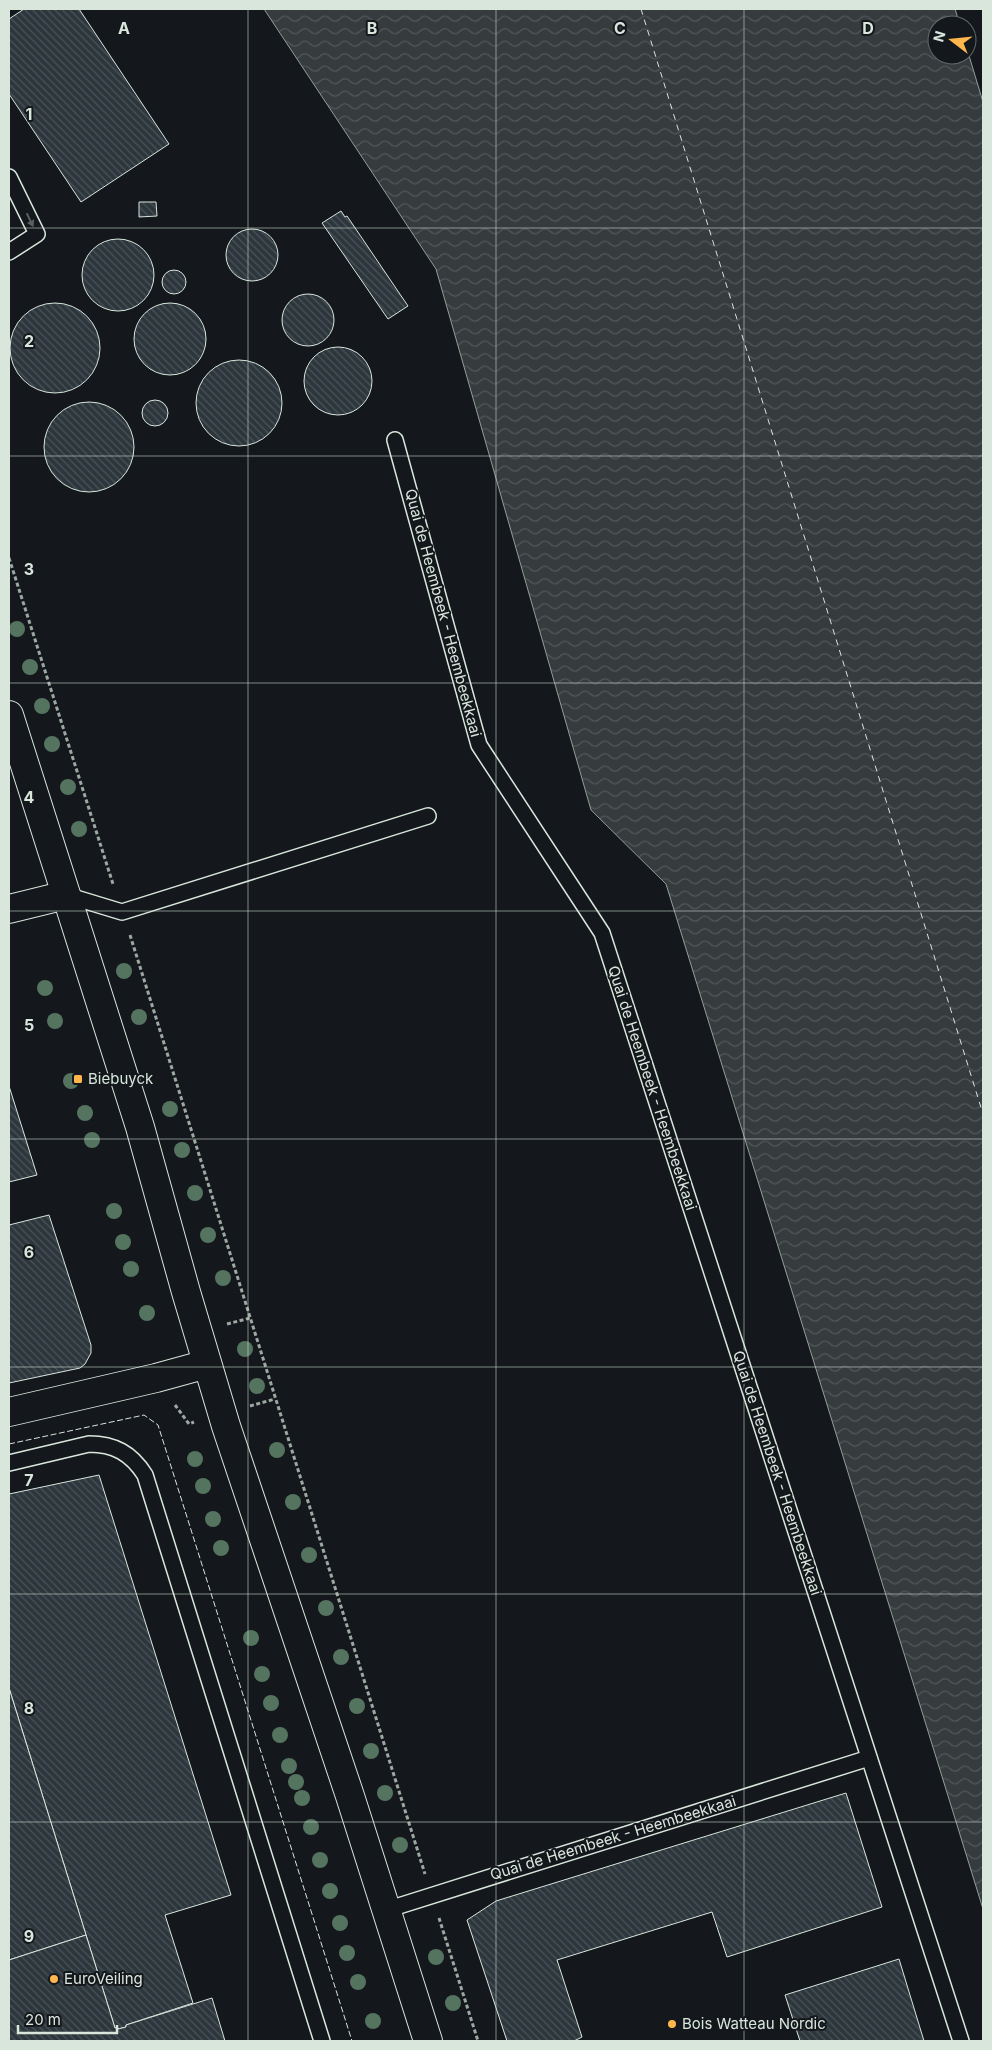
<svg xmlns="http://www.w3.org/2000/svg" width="992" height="2050" font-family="Inter,sans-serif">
	<defs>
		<pattern id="water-waves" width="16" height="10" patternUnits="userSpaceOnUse" patternTransform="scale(1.25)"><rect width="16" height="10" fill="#363b3e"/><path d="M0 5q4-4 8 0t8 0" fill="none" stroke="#525759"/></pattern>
		<pattern id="building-back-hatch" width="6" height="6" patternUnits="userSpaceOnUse" patternTransform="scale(1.25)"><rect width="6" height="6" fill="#2c363c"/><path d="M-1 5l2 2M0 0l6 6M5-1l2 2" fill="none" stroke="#4a5358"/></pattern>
	</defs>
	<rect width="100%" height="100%" fill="#14181c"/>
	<!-- water -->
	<path fill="url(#water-waves)" stroke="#939e99" d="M264 9H955L960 25H937V55H967V49L983 102V1909L666 884 591 810 436 269Z"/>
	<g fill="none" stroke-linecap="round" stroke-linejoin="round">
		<!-- ferry -->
		<path stroke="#d8e6dc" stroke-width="1" stroke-dasharray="6 5" stroke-linecap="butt" d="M641 9 983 1114"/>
	</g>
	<!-- building -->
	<g fill="url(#building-back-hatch)" stroke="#d8e6dc">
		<path d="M24 9H79L169 144 81 202 9 94V19Z"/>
		<path d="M139 202H156L157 216 139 217Z"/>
		<path d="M341 211 345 217 347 216 408 306 388 319 322 223Z"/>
		<circle cx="252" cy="255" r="26"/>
		<circle cx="118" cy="275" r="36"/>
		<circle cx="174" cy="282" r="12"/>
		<circle cx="308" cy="320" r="26"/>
		<circle cx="170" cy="339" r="36"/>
		<circle cx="55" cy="348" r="45"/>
		<circle cx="338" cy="381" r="34"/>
		<circle cx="239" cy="403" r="43"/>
		<circle cx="155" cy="413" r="13"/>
		<circle cx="89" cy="447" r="45"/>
		<path d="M9 1086 37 1175 9 1182Z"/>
		<path d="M49 1215 91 1345V1353L85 1364 80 1368 9 1383V1225Z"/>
		<path d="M99 1475 231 1895 165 1915 193 2003 126 2025V2027L118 2029 117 2027 115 2028 9 1688V1494Z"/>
		<path d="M9 1688 86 1935 9 1960Z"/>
		<path d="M846 1793 882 1907 727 1957 712 1912 557 1960 582 2037 574 2041H507L467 1920 496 1901Z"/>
		<path d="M86 1935 115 2028 117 2027 118 2029 126 2027V2025L212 1998 225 2041H9V1960Z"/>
		<path d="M899 1959 924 2041H800L785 1995Z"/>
	</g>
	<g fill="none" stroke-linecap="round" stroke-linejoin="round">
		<defs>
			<g id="service">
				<path d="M9 177 37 234 9 252"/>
				<path d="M395 440 479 745 602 933 961 2041"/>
				<path d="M66 895 122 912 428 816"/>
				<path d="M9 1463 89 1444C114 1444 131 1453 145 1475L322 2041"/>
				<path d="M386 1910 869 1758"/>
			</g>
			<path id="minor" d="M9 1412 156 1378 207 1364"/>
			<path id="tertiary" d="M9 909 66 895"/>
			<path id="secondary" d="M9 715 140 1127 186 1292 226 1426 350 1796 428 2041"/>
		</defs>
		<!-- service casing -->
		<use href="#service" stroke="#d8e6dc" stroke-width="18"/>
		<!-- minor casing -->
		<use href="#minor" stroke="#d8e6dc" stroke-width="30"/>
		<!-- tertiary casing -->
		<use href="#tertiary" stroke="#d8e6dc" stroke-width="30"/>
		<!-- secondary casing -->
		<use href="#secondary" stroke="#d8e6dc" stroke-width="30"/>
		<!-- path -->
		<g stroke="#9da8a2" stroke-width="3" stroke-dasharray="4 2.5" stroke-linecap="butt">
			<path d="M9 558 113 884"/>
			<path d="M130 935 425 1874"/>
			<path d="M227 1324 250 1318"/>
			<path d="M175 1405 189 1424 194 1422"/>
			<path d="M250 1406 275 1399"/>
			<path d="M439 1918 478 2041"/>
		</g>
		<!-- service -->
		<use href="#service" stroke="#14181c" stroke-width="15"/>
		<!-- minor -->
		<use href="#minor" stroke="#14181c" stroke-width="28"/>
		<!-- tertiary -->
		<use href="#tertiary" stroke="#14181c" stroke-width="28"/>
		<!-- secondary -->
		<use href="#secondary" stroke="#14181c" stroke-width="28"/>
		<!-- fence -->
		<path stroke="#d8e6dc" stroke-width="1" stroke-dasharray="6 2.5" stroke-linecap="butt" d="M9 1444 144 1415 158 1425 352 2041"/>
	</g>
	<!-- trees -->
	<g fill="#55745f">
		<circle cx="17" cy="629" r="8"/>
		<circle cx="30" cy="667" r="8"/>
		<circle cx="42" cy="706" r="8"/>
		<circle cx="52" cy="744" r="8"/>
		<circle cx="68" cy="787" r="8"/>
		<circle cx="79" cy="829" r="8"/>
		<circle cx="124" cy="971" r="8"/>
		<circle cx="45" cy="988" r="8"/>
		<circle cx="139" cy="1017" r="8"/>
		<circle cx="55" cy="1021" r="8"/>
		<circle cx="71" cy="1081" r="8"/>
		<circle cx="170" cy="1109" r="8"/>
		<circle cx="85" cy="1113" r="8"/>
		<circle cx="92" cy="1140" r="8"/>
		<circle cx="182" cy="1150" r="8"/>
		<circle cx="195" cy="1193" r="8"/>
		<circle cx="114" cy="1211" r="8"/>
		<circle cx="208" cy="1235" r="8"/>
		<circle cx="123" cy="1242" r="8"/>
		<circle cx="131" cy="1269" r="8"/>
		<circle cx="223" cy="1278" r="8"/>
		<circle cx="147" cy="1313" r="8"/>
		<circle cx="245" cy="1349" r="8"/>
		<circle cx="257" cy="1386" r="8"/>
		<circle cx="277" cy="1450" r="8"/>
		<circle cx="195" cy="1459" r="8"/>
		<circle cx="203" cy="1486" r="8"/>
		<circle cx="293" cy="1502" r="8"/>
		<circle cx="213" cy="1519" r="8"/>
		<circle cx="221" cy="1548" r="8"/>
		<circle cx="309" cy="1555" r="8"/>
		<circle cx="326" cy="1608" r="8"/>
		<circle cx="251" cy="1638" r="8"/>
		<circle cx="341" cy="1657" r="8"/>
		<circle cx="262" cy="1674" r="8"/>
		<circle cx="271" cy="1703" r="8"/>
		<circle cx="357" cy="1706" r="8"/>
		<circle cx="280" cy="1735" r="8"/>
		<circle cx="371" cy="1751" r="8"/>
		<circle cx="289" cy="1766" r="8"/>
		<circle cx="296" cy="1782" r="8"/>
		<circle cx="385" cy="1793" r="8"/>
		<circle cx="302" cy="1798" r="8"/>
		<circle cx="311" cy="1827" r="8"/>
		<circle cx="400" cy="1845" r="8"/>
		<circle cx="320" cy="1860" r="8"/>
		<circle cx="330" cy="1891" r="8"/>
		<circle cx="340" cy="1923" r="8"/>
		<circle cx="347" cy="1953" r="8"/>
		<circle cx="436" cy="1957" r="8"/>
		<circle cx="358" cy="1982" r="8"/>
		<circle cx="453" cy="2003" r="8"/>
		<circle cx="373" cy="2021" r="8"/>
	</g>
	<!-- one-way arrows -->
	<defs><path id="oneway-solid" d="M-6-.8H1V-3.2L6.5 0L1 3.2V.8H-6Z" transform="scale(1.25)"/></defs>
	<use fill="#59605f" href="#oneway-solid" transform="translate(30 220) rotate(64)"/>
	<!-- grid -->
	<path fill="none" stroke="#d8e6dc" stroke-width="1" stroke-opacity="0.55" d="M248 9V2041M496 9V2041M744 9V2041M9 228H983M9 456H983M9 683H983M9 911H983M9 1139H983M9 1367H983M9 1594H983M9 1822H983"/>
	<!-- markers -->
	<g fill="#ffb74d" stroke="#14181c" stroke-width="2">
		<rect x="73" y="1074" width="10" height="10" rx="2.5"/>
		<circle cx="54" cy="1979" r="5"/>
		<circle cx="672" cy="2024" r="5"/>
	</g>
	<g text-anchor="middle" stroke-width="4" stroke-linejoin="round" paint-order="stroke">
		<!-- street labels -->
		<g font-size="15" fill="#d8e6dc" stroke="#14181c">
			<text transform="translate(443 613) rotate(75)" y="5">Quai de Heembeek - Heembeekkaai</text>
			<text transform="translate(652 1088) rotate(72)" y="5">Quai de Heembeek - Heembeekkaai</text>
			<text transform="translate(777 1473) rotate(72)" y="5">Quai de Heembeek - Heembeekkaai</text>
			<text transform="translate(613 1838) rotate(-17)" y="5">Quai de Heembeek - Heembeekkaai</text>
		</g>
		<!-- poi labels -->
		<g font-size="15" fill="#d8e6dc" stroke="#14181c" text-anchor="start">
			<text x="88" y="1084">Biebuyck</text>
			<text x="64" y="1984">EuroVeiling</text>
			<text x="682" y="2029">Bois Watteau Nordic</text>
		</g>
	</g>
	<g font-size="16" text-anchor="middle" font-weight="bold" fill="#d8e6dc" stroke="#14181c" stroke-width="4" stroke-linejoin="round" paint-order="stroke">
		<text x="124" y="34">A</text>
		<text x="372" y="34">B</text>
		<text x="620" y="34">C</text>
		<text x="868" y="34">D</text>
		<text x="29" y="120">1</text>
		<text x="29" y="347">2</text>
		<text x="29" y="575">3</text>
		<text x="29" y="803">4</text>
		<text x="29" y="1031">5</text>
		<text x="29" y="1258">6</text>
		<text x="29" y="1486">7</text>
		<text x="29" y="1714">8</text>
		<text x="29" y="1942">9</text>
	</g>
	<!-- border -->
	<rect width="992" height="2050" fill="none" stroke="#d8e6dc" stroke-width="20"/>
	<!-- north arrow -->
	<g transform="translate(952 40) rotate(286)"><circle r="24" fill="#14181c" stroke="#626a69"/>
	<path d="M0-4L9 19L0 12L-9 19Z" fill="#ffb74d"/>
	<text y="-8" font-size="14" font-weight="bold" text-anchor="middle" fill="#d8e6dc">N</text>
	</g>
	<!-- scale -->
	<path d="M18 2025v8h99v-8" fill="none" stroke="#d8e6dc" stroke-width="2.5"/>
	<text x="25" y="2025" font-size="15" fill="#d8e6dc" stroke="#14181c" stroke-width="4" paint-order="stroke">20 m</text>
</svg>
